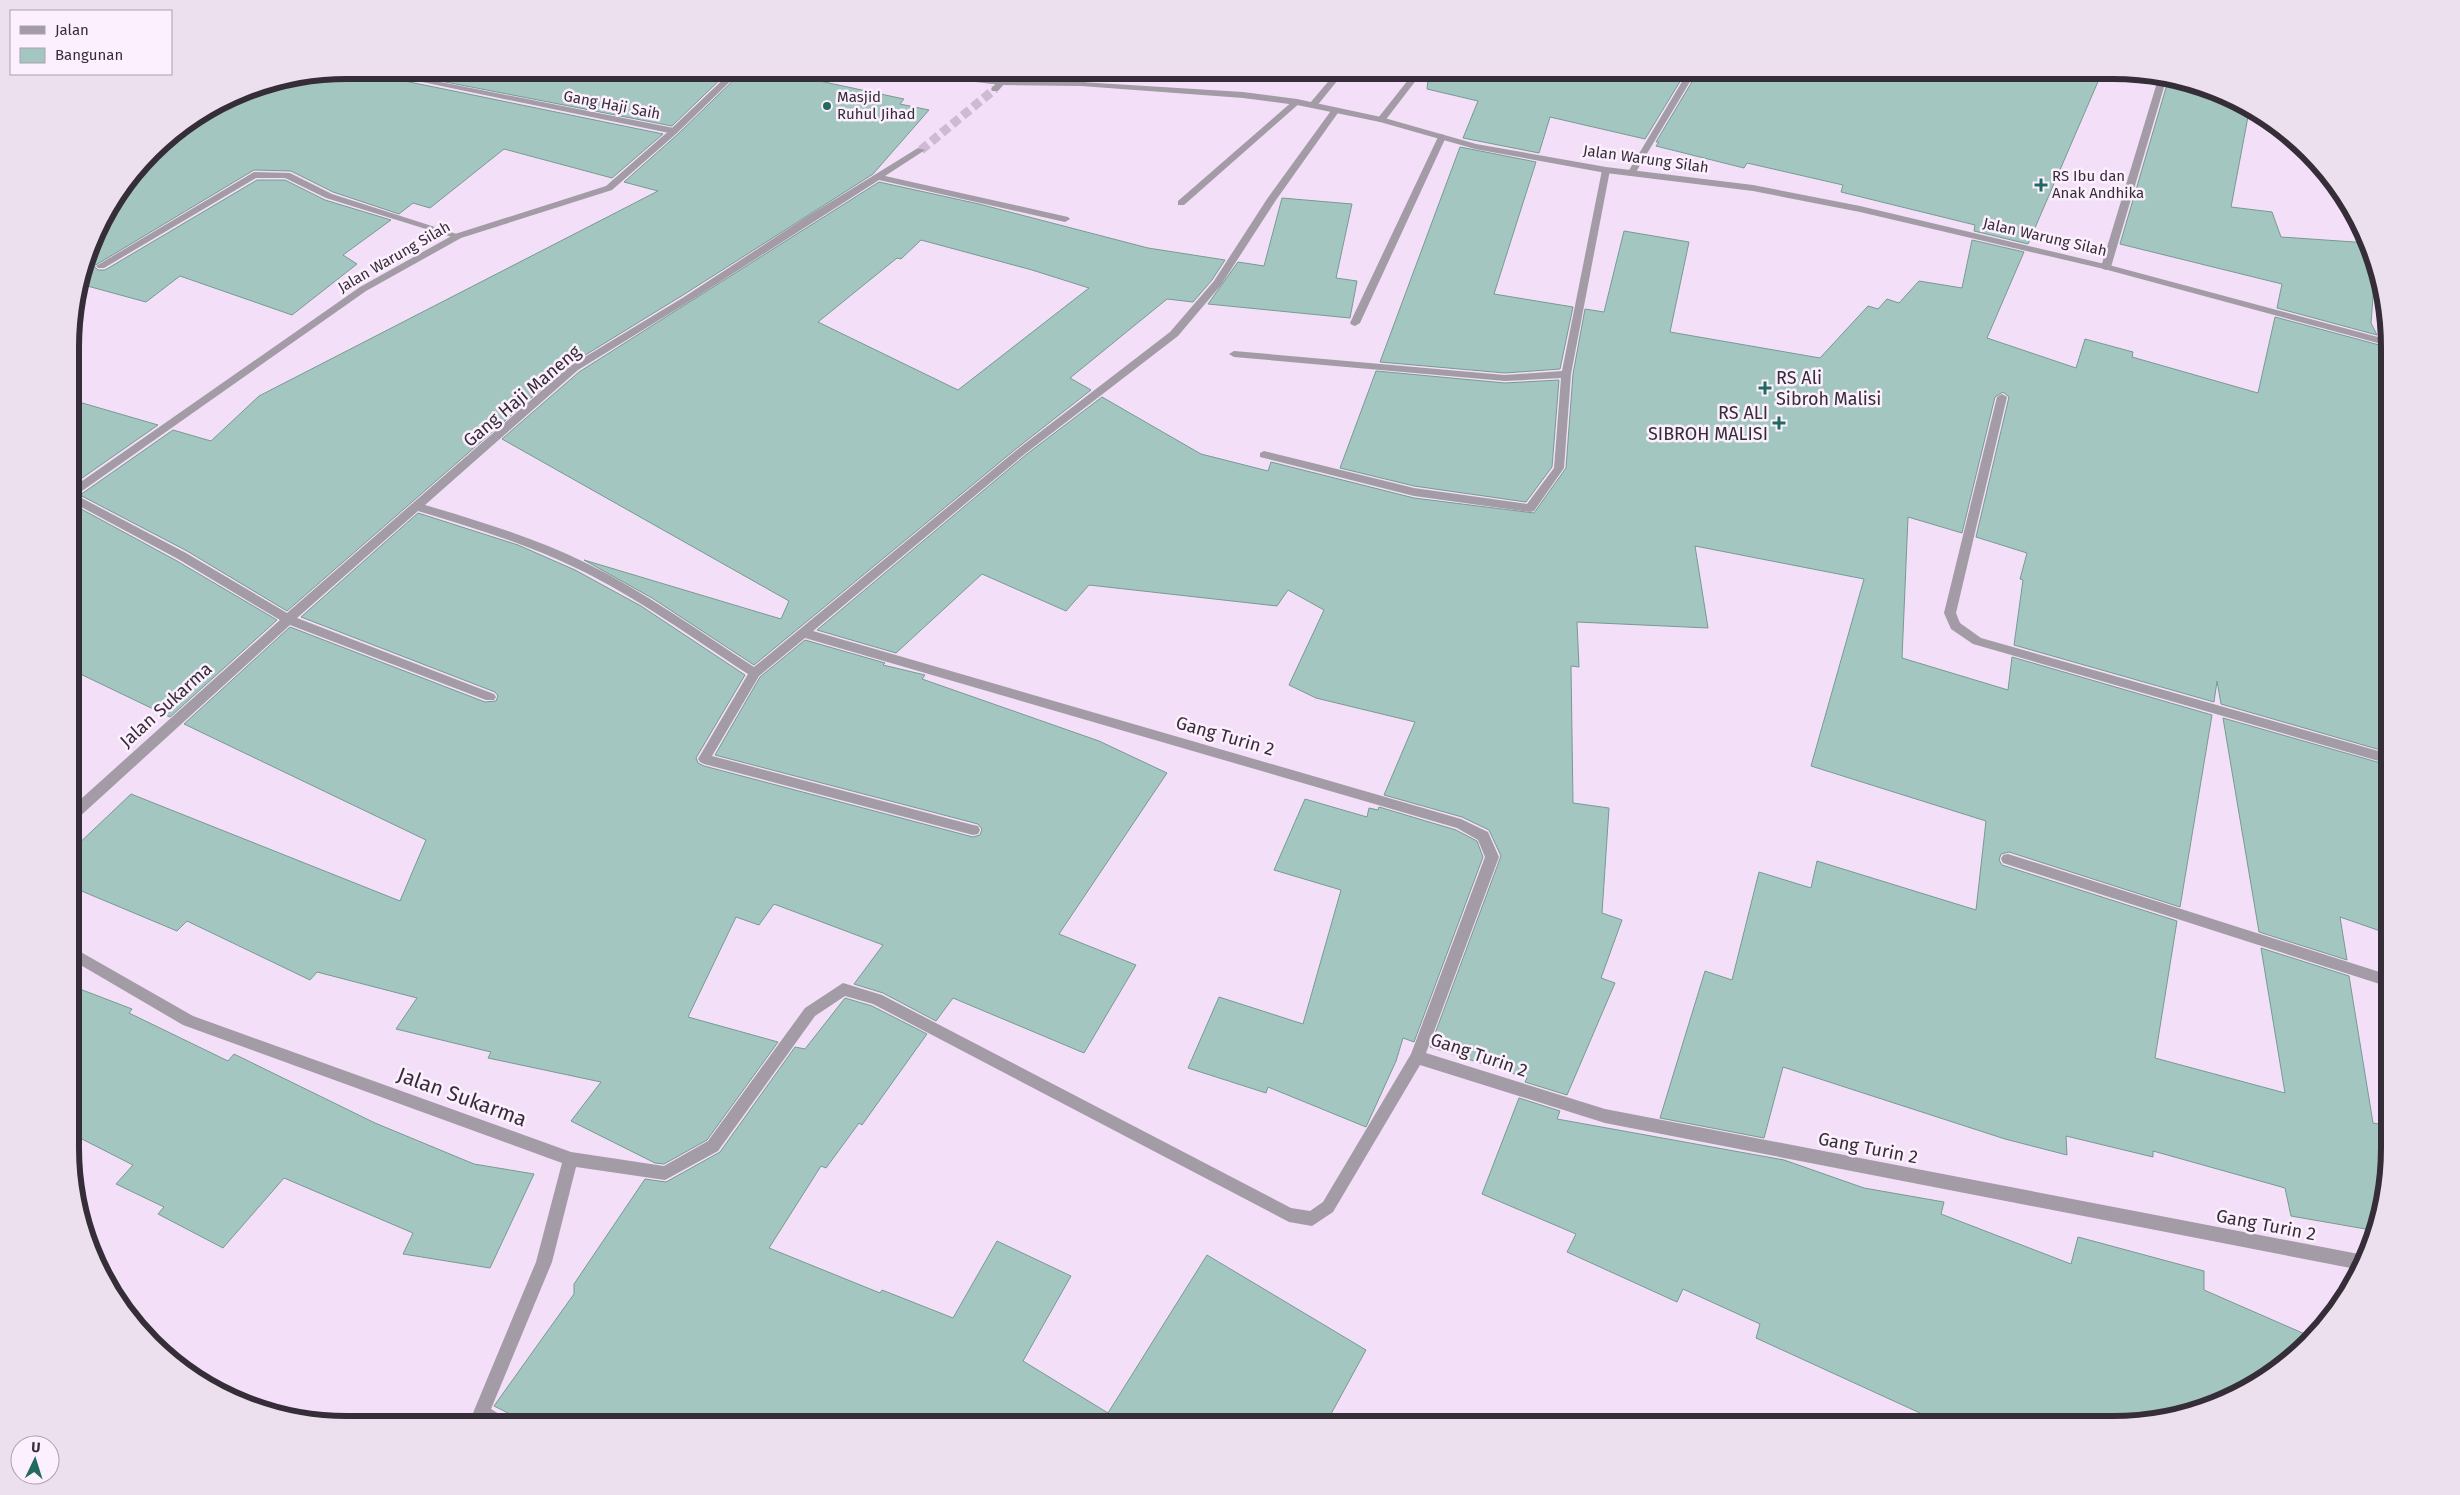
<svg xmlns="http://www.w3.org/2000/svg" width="2460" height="1495" font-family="'Fira Sans',sans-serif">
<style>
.building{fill:#a3c7c0;stroke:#779a93;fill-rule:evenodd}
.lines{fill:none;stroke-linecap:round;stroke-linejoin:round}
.minor-tunnel{stroke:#cdbbd1;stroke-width:9;stroke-dasharray:9 4.5;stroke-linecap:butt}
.service{fill:#a39ba5;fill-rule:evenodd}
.minor{fill:#a39ba5;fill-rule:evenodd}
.tertiary{fill:#a39ba5;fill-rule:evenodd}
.poi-dot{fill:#226a5f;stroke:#fceffe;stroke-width:2}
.labels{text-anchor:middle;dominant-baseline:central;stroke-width:5;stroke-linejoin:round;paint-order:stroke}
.far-poi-label{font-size:15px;fill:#352d37;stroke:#fceffe;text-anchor:start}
.far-street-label{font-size:15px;fill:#352d37;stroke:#fceffe}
.poi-label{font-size:18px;fill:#352d37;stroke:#fceffe;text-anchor:start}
.street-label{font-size:18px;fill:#352d37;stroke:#fceffe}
.near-street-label{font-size:21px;fill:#352d37;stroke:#fceffe}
.rim{fill:none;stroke:#352d37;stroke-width:6}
</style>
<rect width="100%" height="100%" fill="#f3dff8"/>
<!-- building -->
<g class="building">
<polygon points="346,70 730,70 672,126 394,72 395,79 663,134 612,178 504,149 430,208 413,203 399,214 333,192 291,171 254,170 94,266 98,270 105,270 257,180 285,180 325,200 391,220 343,255 357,264 292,315 180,276 146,302 80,284 99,224 164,139 241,91"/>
<polygon points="744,70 768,70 904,99 900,104 929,110 873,174 683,295 569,365 287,611 187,551 80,495 173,430 211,441 259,396 658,191 624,182 678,134"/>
<polygon points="1429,70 1687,70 1645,139 1550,117 1539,153 1463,138 1478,101 1427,89"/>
<polygon points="1699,70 2103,70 2028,244 1974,231 1975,225 1841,192 1843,185 1747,163 1744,168 1656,146 1659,142 1656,142"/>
<polygon points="2168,81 2211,90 2250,106 2231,207 2272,212 2281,237 2369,243 2376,258 2371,323 2377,335 2277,308 2282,284 2120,244"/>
<polygon points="1460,147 1536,162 1494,294 1573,307 1560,369 1505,373 1380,362"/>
<path d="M 879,182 L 979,204 L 1148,248 L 1225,260 L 1212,280 L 1193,302 L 1167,299 L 1070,378 L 1091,390 L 1017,448 L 754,665 L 652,598 L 584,560 L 781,619 L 789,601 L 502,439 L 579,372 ZM 921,240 L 1032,270 L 1089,288 L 958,390 L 818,322 L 897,258 L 901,259 Z"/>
<polygon points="1282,198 1352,204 1336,278 1357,281 1350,318 1208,304 1238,262 1264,266"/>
<polygon points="1624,231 1689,242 1670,332 1820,358 1868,306 1878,309 1887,299 1899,303 1919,281 1962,288 1972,240 2024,252 1987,338 2076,368 2085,339 2133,352 2132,357 2258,393 2275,317 2383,346 2389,358 2389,658 2384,751 2221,704 2217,681 2214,702 2014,645 2023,580 2020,579 2027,553 1976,537 2009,397 2003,392 1995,397 1962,533 1908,517 1902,658 2008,690 2012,657 2212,715 2180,907 2009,852 2001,854 1999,860 2002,865 2177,921 2155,1058 2285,1093 2261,948 2349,976 2373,1123 2389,1126 2389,1167 2377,1231 2291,1216 2285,1188 2153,1151 2153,1157 2066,1136 2067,1155 2005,1139 1783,1067 1764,1138 1660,1118 1705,971 1732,980 1759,872 1811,888 1817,861 1976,910 1986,821 1811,766 1864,579 1695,546 1708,628 1577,622 1579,667 1571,666 1573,803 1609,808 1602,913 1622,920 1601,978 1615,983 1567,1095 1525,1082 1527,1078 1430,1047 1501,856 1489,830 1462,817 1384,795 1415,722 1316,698 1289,685 1324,610 1288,590 1277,606 1089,585 1066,611 982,574 896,653 817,630 1027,454 1102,397 1201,454 1268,471 1271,462 1414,498 1534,513 1566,468 1573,374 1585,309 1604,312"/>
<polygon points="1376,371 1505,383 1559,380 1552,467 1526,502 1414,486 1340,468"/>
<polygon points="72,400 158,425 72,485"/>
<polygon points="72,504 177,561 277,620 170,717 72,670"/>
<polygon points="418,513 518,545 575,570 641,606 745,675 696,758 698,763 704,766 973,837 980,835 982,829 978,824 715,755 760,677 805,640 885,663 883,665 925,675 922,679 1099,741 1167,773 1059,934 1136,965 1084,1053 953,998 936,1021 883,993 854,984 883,945 774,904 759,925 736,917 688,1017 778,1042 707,1140 664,1164 655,1163 571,1121 601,1082 488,1058 491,1052 396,1029 417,998 317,972 310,980 187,921 177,931 72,887 72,850 131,794 400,901 426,840 184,724 290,627 485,702 496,701 498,696 495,692 301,617"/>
<polygon points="2223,718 2384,764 2380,831 2389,834 2389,934 2340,917 2347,960 2259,932"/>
<polygon points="1305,799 1367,817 1369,808 1378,810 1379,807 1456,830 1477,841 1483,857 1414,1042 1403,1038 1396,1061 1366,1127 1268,1087 1266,1093 1188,1068 1219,997 1303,1024 1341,890 1274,870"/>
<polygon points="72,986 132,1009 129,1013 228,1061 234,1054 375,1123 474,1164 534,1174 490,1268 403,1254 413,1233 284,1178 223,1248 158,1214 164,1207 116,1184 133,1165 72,1134"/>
<polygon points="845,998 872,1006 927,1034 862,1125 859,1123 826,1168 821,1166 769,1248 880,1293 882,1290 953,1318 997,1241 1071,1276 1023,1361 1108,1413 1207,1255 1366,1350 1325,1425 532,1425 494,1406 574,1294 574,1284 645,1179 666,1182 720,1152 795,1047 805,1049"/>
<polygon points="1519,1098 1560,1111 1557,1119 1784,1160 1864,1188 1944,1202 1941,1214 2071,1264 2078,1237 2204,1271 2204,1290 2314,1338 2309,1344 2252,1388 2186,1416 2132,1424 1918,1424 1920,1413 1756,1338 1760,1324 1683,1289 1677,1302 1567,1252 1576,1234 1482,1194"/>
</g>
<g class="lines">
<!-- minor-tunnel -->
<polyline class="minor-tunnel" points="921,150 995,89"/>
<!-- service -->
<polygon class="service" points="1294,100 1301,102 1184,205 1178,205 1178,201"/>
<!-- minor -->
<g class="minor">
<polygon points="1086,70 1094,70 1084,86 1078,86 1077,84"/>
<polygon points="1338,70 1346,70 1316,107 1310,107 1310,103"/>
<polygon points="1416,70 1424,70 1384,122 1378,122 1378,118"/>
<polygon points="1689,70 1697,70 1636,172 1629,174 1628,172"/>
<polygon points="395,73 674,128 678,131 674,134 398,77 395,77"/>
<polygon points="2159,76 2167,77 2111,267 2106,270 2103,269 2101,267"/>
<polygon points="998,81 1005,83 998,91 992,91 991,89"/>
<path d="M 1333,108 L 1340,110 L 1276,200 L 1221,285 L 1178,336 L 1026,453 L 813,631 L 1461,819 L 1488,832 L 1499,857 L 1426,1053 L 1605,1109 L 2364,1255 L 2367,1256 L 2361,1270 L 1605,1123 L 1420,1065 L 1333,1212 L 1312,1226 L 1289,1222 L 873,1004 L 845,996 L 815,1016 L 718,1151 L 665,1180 L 576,1167 L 552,1262 L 491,1409 L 507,1419 L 509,1425 C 496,1425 479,1428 473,1413 L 536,1262 L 562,1163 L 183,1025 L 72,960 L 72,947 L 193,1016 L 571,1152 L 664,1166 L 708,1141 L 805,1008 L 843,983 L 882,995 L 1291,1208 L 1310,1211 L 1323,1202 L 1411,1054 L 1485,857 L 1478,840 L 1457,828 L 805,638 L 759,676 L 712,756 L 973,825 L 978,826 L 980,830 L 978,834 L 973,835 L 704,764 L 700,762 L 698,759 L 748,674 C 692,638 637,597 576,568 C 526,544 472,527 418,511 L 297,618 L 494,694 L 496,697 L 494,700 L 486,700 L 290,625 L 77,819 L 72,820 L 72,807 L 280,620 L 178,559 L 72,502 L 72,493 L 186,553 L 287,613 L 570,366 L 684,297 L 808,216 L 918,148 L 925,150 L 885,176 L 1068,217 L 1070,219 L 1065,222 L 879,180 L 690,301 L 578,370 L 425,505 C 479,521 535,538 586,563 C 645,592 699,631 754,667 L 1018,449 L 1170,332 L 1214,281 L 1267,199 Z"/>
<polygon points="1442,134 1446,137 1360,323 1355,326 1352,325 1350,323 1438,137"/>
<polygon points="1606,167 1610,170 1571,374 1564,468 1534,511 1530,512 1414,496 1260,457 1260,453 1264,451 1414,488 1527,504 1554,468 1561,378 1505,381 1234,357 1229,354 1234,351 1505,375 1562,371 1602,170"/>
<polygon points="254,172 290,173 332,194 463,236 458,239 455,238 326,198 285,178 256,178 104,268 98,268 96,266"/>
<polygon points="2002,394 2007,397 1956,613 1960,623 1981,638 2389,754 2389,764 1973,644 1951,629 1944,613 1997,397"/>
<polygon points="2008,854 2389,975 2389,987 2003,863 2001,859 2003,855"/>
</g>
<!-- tertiary -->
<g class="tertiary">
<polygon points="733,70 742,70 677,133 612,190 461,238 366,291 72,498 72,488 360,287 455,234 606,186 671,129"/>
<polygon points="885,70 910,70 1001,81 1081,82 1243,92 1297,99 1381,117 1476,144 1606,167 1753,185 1860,206 2109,265 2389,340 2389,346 2104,269 1860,212 1753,191 1606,173 1475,149 1380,122 1297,105 1243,98 1081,86 1001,85 889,72"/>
</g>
</g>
<!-- markers -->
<g class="poi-dot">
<circle cx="827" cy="106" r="5"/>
<path d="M2038.5 177.5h5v5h5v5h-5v5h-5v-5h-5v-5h5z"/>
<path d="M1762.5 380.5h5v5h5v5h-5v5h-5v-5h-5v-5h5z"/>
<path d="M1776.5 415.5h5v5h5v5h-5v5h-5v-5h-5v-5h5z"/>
</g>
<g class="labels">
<!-- far-poi labels -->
<g class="far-poi-label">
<text x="837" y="97">Masjid<tspan x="837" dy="17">Ruhul Jihad</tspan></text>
<text x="2052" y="176">RS Ibu dan<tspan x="2052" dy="17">Anak Andhika</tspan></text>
</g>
<!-- far-street labels -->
<g class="far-street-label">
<text transform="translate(612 105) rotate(11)">Gang Haji Saih</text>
<text transform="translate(1646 159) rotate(8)">Jalan Warung Silah</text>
<text transform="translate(2045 237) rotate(13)">Jalan Warung Silah</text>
<text transform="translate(394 257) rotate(-30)">Jalan Warung Silah</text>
</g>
<!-- poi labels -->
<g class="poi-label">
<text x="1776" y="378">RS Ali<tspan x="1776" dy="21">Sibroh Malisi</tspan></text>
<text x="1768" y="413" text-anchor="end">RS ALI<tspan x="1768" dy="21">SIBROH MALISI</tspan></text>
</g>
<!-- street labels -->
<g class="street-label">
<text transform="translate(522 396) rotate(-40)">Gang Haji Maneng</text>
<text transform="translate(166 705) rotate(-42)">Jalan Sukarma</text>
<text transform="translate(1225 736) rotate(16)">Gang Turin 2</text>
<text transform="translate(1479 1055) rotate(19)">Gang Turin 2</text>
<text transform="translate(1868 1148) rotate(11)">Gang Turin 2</text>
<text transform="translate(2266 1225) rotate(11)">Gang Turin 2</text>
</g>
<!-- near-street labels -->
<g class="near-street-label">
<text transform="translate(462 1097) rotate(20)">Jalan Sukarma</text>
</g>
</g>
<!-- crop -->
<path d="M0 0H2460V1495H0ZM347 79H2113A268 268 0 0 1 2381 347V1148A268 268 0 0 1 2113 1416H347A268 268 0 0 1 79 1148V347A268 268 0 0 1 347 79Z" fill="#ecdfee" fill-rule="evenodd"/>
<path class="rim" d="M347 79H2113A268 268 0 0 1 2381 347V1148A268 268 0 0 1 2113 1416H347A268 268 0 0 1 79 1148V347A268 268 0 0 1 347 79Z"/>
<!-- legend -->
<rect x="10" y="10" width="162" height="65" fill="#fceffe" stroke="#aca1ae"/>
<rect x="20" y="26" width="25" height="8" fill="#a39ba5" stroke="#aca1ae"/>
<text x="55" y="35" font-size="15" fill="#352d37">Jalan</text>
<rect x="20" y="48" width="25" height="15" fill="#a3c7c0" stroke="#aca1ae"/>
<text x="55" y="60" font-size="15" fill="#352d37">Bangunan</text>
<!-- north arrow -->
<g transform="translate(35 1460) rotate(4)"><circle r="24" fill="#fceffe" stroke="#aca1ae"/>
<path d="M0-4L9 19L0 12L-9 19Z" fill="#226a5f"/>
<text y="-8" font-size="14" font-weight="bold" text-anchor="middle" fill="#352d37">U</text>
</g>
</svg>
